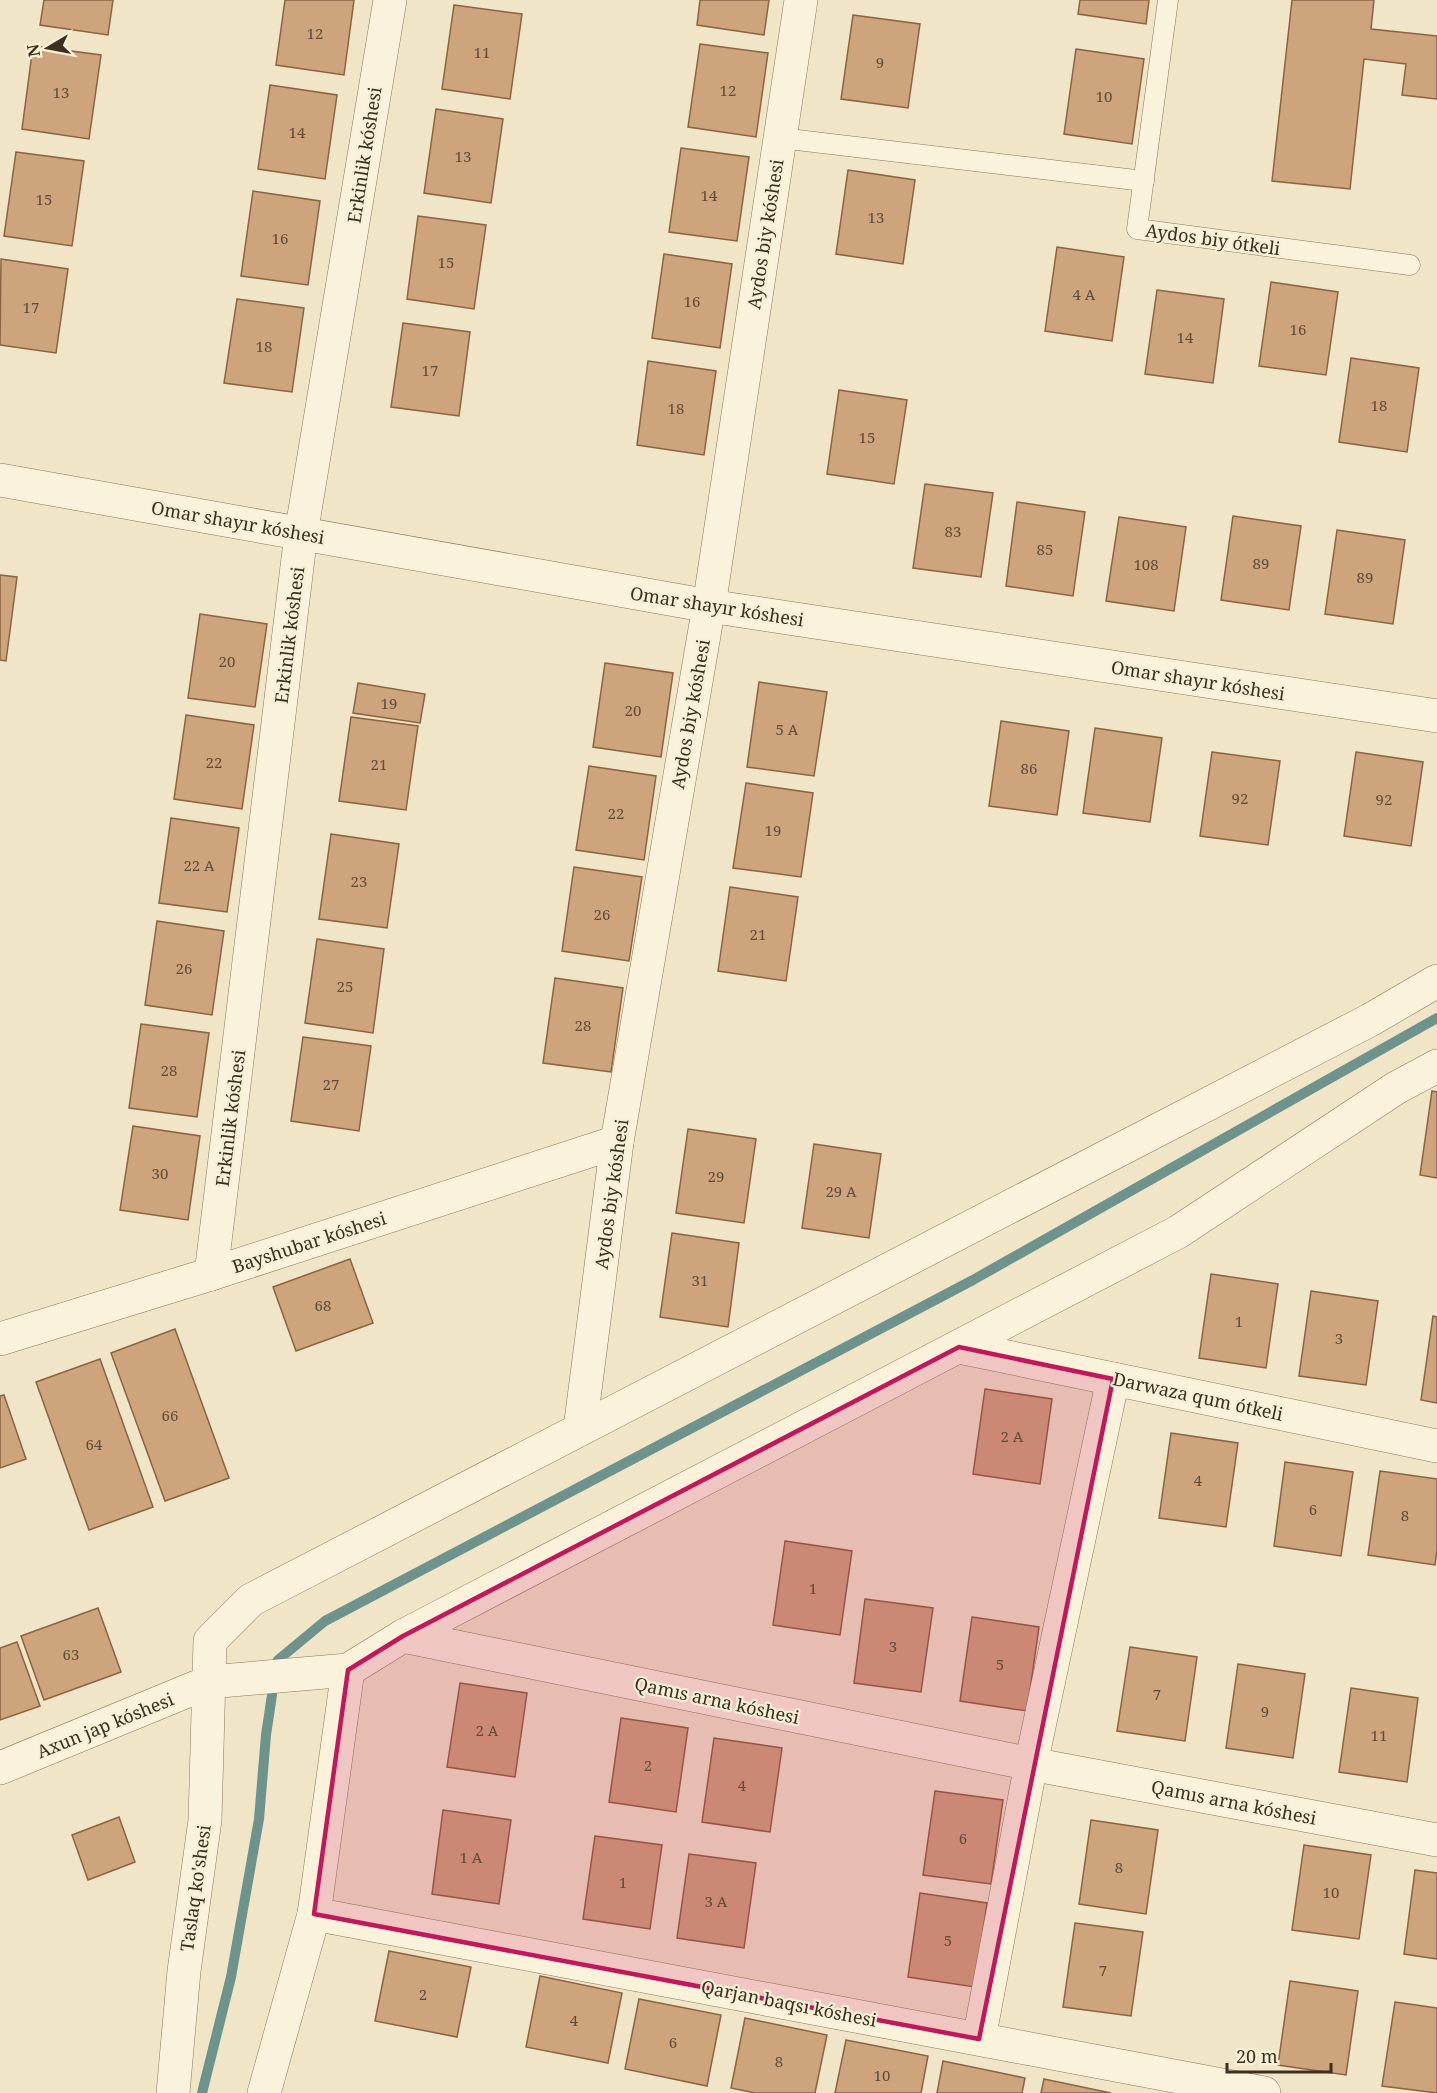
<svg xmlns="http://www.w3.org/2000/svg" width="1437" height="2093" font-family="'Noto Serif',serif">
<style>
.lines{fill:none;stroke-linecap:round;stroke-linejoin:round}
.stream{stroke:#6e928c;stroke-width:10}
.building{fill:#cea47c;stroke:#8c6341;stroke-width:1.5}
.service-casing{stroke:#8c785c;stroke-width:21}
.minor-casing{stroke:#8c785c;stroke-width:34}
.service{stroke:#faf2db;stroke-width:20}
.minor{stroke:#faf2db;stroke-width:33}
.marked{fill:#c2185b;fill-opacity:0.2;stroke:#c2185b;stroke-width:4.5;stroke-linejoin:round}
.labels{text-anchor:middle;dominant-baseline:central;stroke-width:4.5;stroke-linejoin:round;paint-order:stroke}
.number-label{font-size:15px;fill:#604c37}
.street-label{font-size:18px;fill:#3c2f20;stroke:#f7f0d7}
</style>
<rect width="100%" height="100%" fill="#f0e6c7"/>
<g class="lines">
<!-- stream -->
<g class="stream">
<polyline points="276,1664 278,1660 325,1621 973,1280 1437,1018"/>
<polyline points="202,2093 231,1977 259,1819 266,1735 272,1695"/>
</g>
</g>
<!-- building -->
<g class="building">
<polygon points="44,0 113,0 108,35 40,25"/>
<polygon points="285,0 354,0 344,75 276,65"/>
<polygon points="700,0 769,0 764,35 697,25"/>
<polygon points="1080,0 1149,0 1146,24 1078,14"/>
<polygon points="1292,0 1374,0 1371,29 1437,36 1437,99 1402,95 1406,64 1364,59 1350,189 1272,181"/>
<polygon points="454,5 522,14 510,99 442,89"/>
<polygon points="853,15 920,24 908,108 841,99"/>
<polygon points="700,44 768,53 756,137 688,127"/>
<polygon points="33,46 101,55 89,139 22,129"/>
<polygon points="1076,49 1144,59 1132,144 1064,134"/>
<polygon points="270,85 337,95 325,179 258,169"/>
<polygon points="436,109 503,119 491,203 424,193"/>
<polygon points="681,148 749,157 737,241 669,232"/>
<polygon points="16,152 84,161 72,246 4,236"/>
<polygon points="848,170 915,180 903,264 836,254"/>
<polygon points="253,191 320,201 308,285 241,276"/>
<polygon points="418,216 486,225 474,309 407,299"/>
<polygon points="1057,247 1124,257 1112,341 1045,331"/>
<polygon points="664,254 732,264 720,348 652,338"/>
<polygon points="1,259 68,269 56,353 0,345"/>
<polygon points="1271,282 1338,292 1326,375 1259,366"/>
<polygon points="1157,290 1224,299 1213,383 1145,374"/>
<polygon points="237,299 304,308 292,392 224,383"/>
<polygon points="403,323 470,332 459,416 391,407"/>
<polygon points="1351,358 1419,368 1407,452 1339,442"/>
<polygon points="648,361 716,371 704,455 637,445"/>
<polygon points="839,390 907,400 894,484 827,474"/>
<polygon points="925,484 993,493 981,577 913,568"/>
<polygon points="1017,502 1085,512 1073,596 1006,586"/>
<polygon points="1233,516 1301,526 1289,610 1221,600"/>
<polygon points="1119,517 1186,527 1174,611 1106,601"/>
<polygon points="1337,530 1405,540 1393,624 1325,614"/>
<polygon points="0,575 17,577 6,661 0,660"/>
<polygon points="200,614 267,624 255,707 188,698"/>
<polygon points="605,663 673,673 661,757 593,747"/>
<polygon points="759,682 827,692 814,776 747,767"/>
<polygon points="358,683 425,694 420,723 353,713"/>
<polygon points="186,715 254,725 242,809 174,799"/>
<polygon points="351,717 418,726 406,810 339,801"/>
<polygon points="1001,721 1069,731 1057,815 989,806"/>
<polygon points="1095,728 1162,738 1150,822 1083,813"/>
<polygon points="1212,752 1280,761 1268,845 1200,836"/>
<polygon points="1356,752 1423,762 1411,846 1344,836"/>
<polygon points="589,766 656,776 644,860 576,850"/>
<polygon points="746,783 813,793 801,877 733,868"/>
<polygon points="171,818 239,828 227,912 159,903"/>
<polygon points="331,834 399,844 387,928 319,919"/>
<polygon points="574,867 642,877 629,961 562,951"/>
<polygon points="730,887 798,897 786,981 718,971"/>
<polygon points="157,921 224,931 212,1015 145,1005"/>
<polygon points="317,939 384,949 373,1033 305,1023"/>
<polygon points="555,978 623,988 611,1072 543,1063"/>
<polygon points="141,1024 209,1033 197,1117 129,1108"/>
<polygon points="303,1037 371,1046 359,1131 291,1121"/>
<polygon points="1432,1091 1437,1092 1437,1178 1420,1175"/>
<polygon points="133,1126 200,1136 188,1220 120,1210"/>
<polygon points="688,1129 756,1139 744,1223 676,1213"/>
<polygon points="814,1144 881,1154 869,1238 802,1228"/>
<polygon points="672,1233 739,1243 728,1327 660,1317"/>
<polygon points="350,1259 373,1323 296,1351 273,1287"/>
<polygon points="1211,1274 1278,1284 1266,1368 1199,1358"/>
<polygon points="1311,1291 1378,1301 1366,1385 1299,1376"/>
<polygon points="1433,1316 1437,1317 1437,1403 1421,1400"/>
<polygon points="175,1329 229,1478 165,1501 111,1353"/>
<polygon points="100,1359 153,1507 89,1530 36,1382"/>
<polygon points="985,1389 1052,1399 1040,1484 973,1474"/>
<polygon points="4,1395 26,1459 0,1468 0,1396"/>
<polygon points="1171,1433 1238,1443 1226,1527 1159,1518"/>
<polygon points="1285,1462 1353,1472 1341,1556 1274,1546"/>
<polygon points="1380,1471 1437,1479 1437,1550 1435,1565 1368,1555"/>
<polygon points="785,1541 852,1551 840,1635 773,1625"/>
<polygon points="865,1599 933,1608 921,1692 854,1683"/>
<polygon points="98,1608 121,1672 44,1700 21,1636"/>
<polygon points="972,1617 1039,1627 1027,1711 960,1701"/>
<polygon points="17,1642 40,1706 0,1720 0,1648"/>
<polygon points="1130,1647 1197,1657 1185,1741 1117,1731"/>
<polygon points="1238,1664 1305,1674 1293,1758 1226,1748"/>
<polygon points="460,1683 527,1693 515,1777 447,1767"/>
<polygon points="1351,1688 1418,1698 1407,1782 1339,1772"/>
<polygon points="621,1718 688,1728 676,1812 609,1802"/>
<polygon points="714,1738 782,1748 770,1832 702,1822"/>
<polygon points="935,1791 1003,1800 991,1884 923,1875"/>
<polygon points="443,1810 511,1820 499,1904 432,1894"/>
<polygon points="119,1817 135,1862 88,1880 72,1835"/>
<polygon points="1091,1820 1158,1830 1146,1914 1079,1904"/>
<polygon points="595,1836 662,1845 650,1929 583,1919"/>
<polygon points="1304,1845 1371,1855 1359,1939 1292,1930"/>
<polygon points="689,1854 756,1863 744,1948 677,1938"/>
<polygon points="1415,1870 1437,1873 1437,1959 1404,1954"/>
<polygon points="920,1893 987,1903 975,1987 908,1977"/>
<polygon points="1075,1923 1143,1932 1131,2016 1063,2007"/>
<polygon points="389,1951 471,1967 457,2037 375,2021"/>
<polygon points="540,1976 622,1993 608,2063 526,2047"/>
<polygon points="1290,1981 1358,1991 1346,2075 1278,2065"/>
<polygon points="639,1999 721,2015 707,2086 625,2069"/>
<polygon points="1395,2002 1437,2008 1437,2093 1382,2086"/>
<polygon points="745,2018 827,2035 815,2093 755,2093 731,2088"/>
<polygon points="846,2040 928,2056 921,2093 835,2093"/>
<polygon points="943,2061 1025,2078 1022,2093 937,2093"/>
<polygon points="1044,2079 1111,2093 1041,2093"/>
</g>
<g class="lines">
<!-- service casing -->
<g class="service-casing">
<g id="service">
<polyline points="1168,0 1137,229 1410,265"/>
<polyline points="780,138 1144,181"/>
</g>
</g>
<!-- minor casing -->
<g class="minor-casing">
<g id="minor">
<polyline points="0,480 709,606 1437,716"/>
<polyline points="211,1274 301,534 390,0"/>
<polyline points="0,1339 211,1274 617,1142"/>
<polyline points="959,1347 1437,1446"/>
<polyline points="580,1429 617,1142 709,606 801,0"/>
<polyline points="403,1636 1031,1764 1437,1840"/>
<polyline points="0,1768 209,1682 348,1670 403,1636 1178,1232 1396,1088 1437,1066"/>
<polyline points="314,1914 1264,2093"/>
<polyline points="979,2039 1031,1764 1113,1379"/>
<polyline points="173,2093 184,1971 205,1820 210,1641 251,1600 1370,1020 1437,981"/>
<polyline points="264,2093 314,1914 348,1670"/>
</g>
</g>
<!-- service -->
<use href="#service" class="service"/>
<!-- minor -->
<use href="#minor" class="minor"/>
</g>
<!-- marked area -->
<path class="marked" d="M 959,1347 L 1113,1379 L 979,2039 L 314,1914 L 348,1670 L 403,1636 Z"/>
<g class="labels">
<!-- number labels -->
<g class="number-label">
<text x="315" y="33">12</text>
<text x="482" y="52">11</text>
<text x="880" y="62">9</text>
<text x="728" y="90">12</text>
<text x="61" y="92">13</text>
<text x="1104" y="96">10</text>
<text x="297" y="132">14</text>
<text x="463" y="156">13</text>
<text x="709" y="195">14</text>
<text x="44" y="199">15</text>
<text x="876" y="217">13</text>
<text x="280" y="238">16</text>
<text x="446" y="262">15</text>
<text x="1084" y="294">4 А</text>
<text x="692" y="301">16</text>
<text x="31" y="307">17</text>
<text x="1298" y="329">16</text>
<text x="1185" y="337">14</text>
<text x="264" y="346">18</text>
<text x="430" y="370">17</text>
<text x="1379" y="405">18</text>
<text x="676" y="408">18</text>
<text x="867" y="437">15</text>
<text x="953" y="531">83</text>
<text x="1045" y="549">85</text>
<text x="1261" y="563">89</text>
<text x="1146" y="564">108</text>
<text x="1365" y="577">89</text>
<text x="227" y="661">20</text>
<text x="389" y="703">19</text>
<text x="633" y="710">20</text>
<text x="787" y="729">5 А</text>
<text x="214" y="762">22</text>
<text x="379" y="764">21</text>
<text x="1029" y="768">86</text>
<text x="1240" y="798">92</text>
<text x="1384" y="799">92</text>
<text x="616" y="813">22</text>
<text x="773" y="830">19</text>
<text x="199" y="865">22 А</text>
<text x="359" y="881">23</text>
<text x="602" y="914">26</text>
<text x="758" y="934">21</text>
<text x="184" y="968">26</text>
<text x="345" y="986">25</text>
<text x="583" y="1025">28</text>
<text x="169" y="1070">28</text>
<text x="331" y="1084">27</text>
<text x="160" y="1173">30</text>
<text x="716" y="1176">29</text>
<text x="841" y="1191">29 А</text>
<text x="700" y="1280">31</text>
<text x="323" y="1305">68</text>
<text x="1239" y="1321">1</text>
<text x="1339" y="1338">3</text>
<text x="170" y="1415">66</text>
<text x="1012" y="1436">2 А</text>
<text x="94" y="1444">64</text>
<text x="1198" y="1480">4</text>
<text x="1313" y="1509">6</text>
<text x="1405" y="1515">8</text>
<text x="813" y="1588">1</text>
<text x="893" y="1646">3</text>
<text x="71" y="1654">63</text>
<text x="1000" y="1664">5</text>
<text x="1157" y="1694">7</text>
<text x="1265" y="1711">9</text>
<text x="487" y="1730">2 А</text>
<text x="1379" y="1735">11</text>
<text x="648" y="1765">2</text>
<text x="742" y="1785">4</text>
<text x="963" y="1838">6</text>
<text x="471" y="1857">1 А</text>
<text x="1119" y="1867">8</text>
<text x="623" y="1882">1</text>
<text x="1331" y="1892">10</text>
<text x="716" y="1901">3 А</text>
<text x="948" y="1940">5</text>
<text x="1103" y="1970">7</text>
<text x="423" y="1994">2</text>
<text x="574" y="2020">4</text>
<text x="673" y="2042">6</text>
<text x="779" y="2061">8</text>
<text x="882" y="2075">10</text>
</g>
<!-- street labels -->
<g class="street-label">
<text transform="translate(364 155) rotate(-81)">Erkinlik kóshesi</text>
<text transform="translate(765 234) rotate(-81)">Aydos biy kóshesi</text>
<text transform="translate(1213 239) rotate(8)">Aydos biy ótkeli</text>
<text transform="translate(238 522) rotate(10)">Omar shayır kóshesi</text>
<text transform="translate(717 606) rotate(9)">Omar shayır kóshesi</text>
<text transform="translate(289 635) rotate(-83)">Erkinlik kóshesi</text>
<text transform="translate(1198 680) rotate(9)">Omar shayır kóshesi</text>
<text transform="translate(690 714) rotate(-80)">Aydos biy kóshesi</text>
<text transform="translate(230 1118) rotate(-83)">Erkinlik kóshesi</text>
<text transform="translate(611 1194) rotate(-82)">Aydos biy kóshesi</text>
<text transform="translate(309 1242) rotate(-18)">Bayshubar kóshesi</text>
<text transform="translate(1198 1396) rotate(12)">Darwaza qum ótkeli</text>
<text transform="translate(717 1700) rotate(12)">Qamıs arna kóshesi</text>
<text transform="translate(105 1725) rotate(-22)">Axun jap kóshesi</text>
<text transform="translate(1234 1802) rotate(11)">Qamıs arna kóshesi</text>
<text transform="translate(195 1888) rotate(-82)">Taslaq ko'shesi</text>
<text transform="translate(789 2003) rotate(11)">Qarjan baqsı kóshesi</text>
</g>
</g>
<!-- north arrow -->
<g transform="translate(48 48) rotate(260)" stroke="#f7f0d7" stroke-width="4.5" paint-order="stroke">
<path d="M0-4.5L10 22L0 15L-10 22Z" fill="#3c2f20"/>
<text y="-9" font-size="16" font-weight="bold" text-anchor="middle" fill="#3c2f20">N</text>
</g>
<!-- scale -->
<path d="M1227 2063v9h104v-9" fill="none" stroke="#3c2f20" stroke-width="3"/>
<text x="1236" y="2063" font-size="18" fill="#3c2f20" stroke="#f7f0d7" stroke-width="4.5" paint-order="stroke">20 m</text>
</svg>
